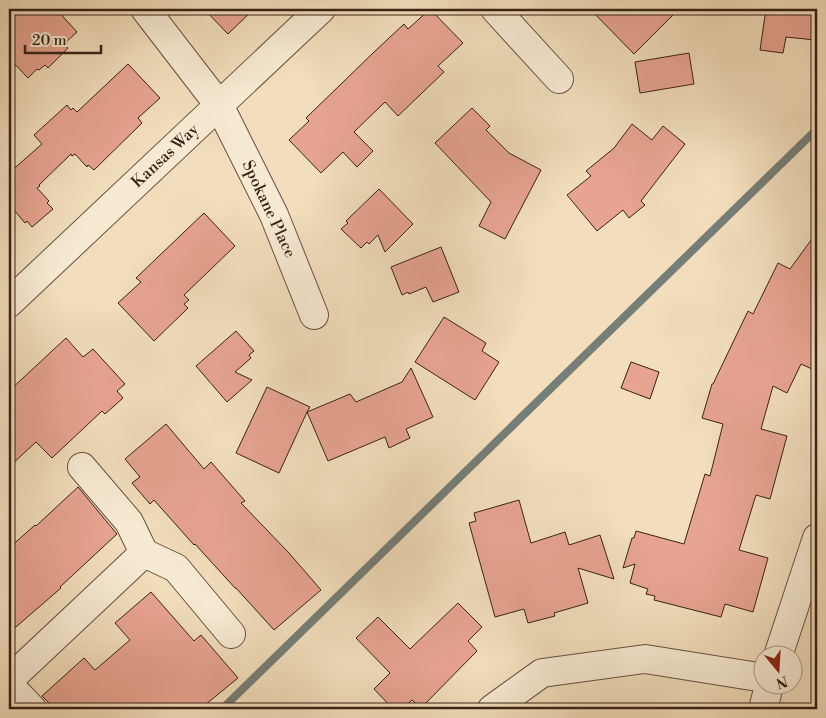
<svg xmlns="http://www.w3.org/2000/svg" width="826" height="718" font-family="'Libre Bodoni',serif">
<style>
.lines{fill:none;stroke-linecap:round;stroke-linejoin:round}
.stream{stroke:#757e77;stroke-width:8}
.building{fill:#e7a491;stroke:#382216}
.minor-casing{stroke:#665140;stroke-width:30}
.minor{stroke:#f7ead3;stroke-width:28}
.labels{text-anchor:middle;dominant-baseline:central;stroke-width:5;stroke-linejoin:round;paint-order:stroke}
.street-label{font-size:16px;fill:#382216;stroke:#f7ead3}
</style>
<rect width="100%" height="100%" fill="#f2debc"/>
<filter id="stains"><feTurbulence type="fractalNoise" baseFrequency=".004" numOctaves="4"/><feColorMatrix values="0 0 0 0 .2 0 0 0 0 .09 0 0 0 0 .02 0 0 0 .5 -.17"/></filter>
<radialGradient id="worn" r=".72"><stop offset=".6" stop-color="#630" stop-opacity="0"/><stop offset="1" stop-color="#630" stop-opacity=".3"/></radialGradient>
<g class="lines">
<!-- stream -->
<polyline class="stream" points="222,709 817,129"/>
</g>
<!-- building -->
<g class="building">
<polygon points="22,9 56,9 77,32 66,42 68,43 65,46 68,48 48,68 45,65 39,70 37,69 28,78 9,58 9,21"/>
<polygon points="204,9 254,9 228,34"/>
<polygon points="430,9 463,43 438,66 444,72 398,116 385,102 354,132 373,151 357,167 343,152 321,173 289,140 309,121 306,118 373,53 404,24 408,29"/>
<polygon points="590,9 679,9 634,54"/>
<polygon points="766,9 817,9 815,40 786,37 783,53 760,50"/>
<polygon points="689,53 694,84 640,93 635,62"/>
<polygon points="128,64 160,98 138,118 142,123 94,170 88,165 87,167 75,154 72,156 71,154 39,185 40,186 37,188 49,201 47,203 53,209 32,227 27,221 25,223 9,204 9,173 42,144 34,135 67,105 71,110 73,108 77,112"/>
<polygon points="472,108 490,126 486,130 509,153 541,170 505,239 479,226 491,202 435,143"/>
<polygon points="632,124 652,140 663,126 685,144 641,201 645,205 629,218 623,210 597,231 567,195 591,176 586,171 614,148"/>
<polygon points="379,189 413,224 385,252 378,235 369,244 367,242 361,248 341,229 348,223 346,221"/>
<polygon points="204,213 235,246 184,295 189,300 184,304 188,308 154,341 118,303 141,282 136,278"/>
<polygon points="817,232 817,358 812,369 801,364 787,393 773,386 761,429 787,436 770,499 756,495 739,550 768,558 753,612 725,604 721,617 654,600 655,596 646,594 648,589 630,583 635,564 623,568 632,538 634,538 636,531 684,544 705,474 710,476 723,424 702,418 712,384 713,384 748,311 753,314 778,263 790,269"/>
<polygon points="441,247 459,292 433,302 426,287 409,294 408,292 402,295 391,267"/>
<polygon points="444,317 486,343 482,351 499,362 475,400 415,362"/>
<polygon points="236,331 254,351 249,355 251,358 235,372 252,380 227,402 196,366"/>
<polygon points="66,338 83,357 93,349 125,384 117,391 123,398 105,414 102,411 52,458 36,442 9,467 9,391"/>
<polygon points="631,362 659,372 650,399 621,388"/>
<polygon points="411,368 433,417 406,429 410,438 389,448 385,437 328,461 307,412 279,473 236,453 267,387 310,407 307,412 350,394 356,402 402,382"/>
<polygon points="166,424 204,469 211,462 245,501 241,503 289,553 321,590 274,630 236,588 235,588 195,544 194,545 154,500 150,504 132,483 140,477 125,459"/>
<polygon points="78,487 117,534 60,587 61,588 9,633 9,548 35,525 36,526"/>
<polygon points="519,500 531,543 565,532 569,545 600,535 614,579 578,568 588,603 554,613 555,616 528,623 524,609 495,617 469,523 476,521 474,513"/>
<polygon points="151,592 194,641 201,635 238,678 200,709 55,709 42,696 84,658 95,670 130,640 115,623"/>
<polygon points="458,603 482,627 468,641 477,651 421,708 412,700 403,709 393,709 374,689 390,673 356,638 378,617 410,649"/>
</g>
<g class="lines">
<!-- minor casing -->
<g class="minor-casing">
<g id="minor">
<polyline points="145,9 219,105 274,215 314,315"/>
<polyline points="495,9 559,79"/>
<polyline points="9,303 321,9"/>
<polyline points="82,467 129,522 144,553 176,568 231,634"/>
<polyline points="778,656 817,538"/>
<polyline points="9,680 144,553"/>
<polyline points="9,685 32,709"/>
<polyline points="492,709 542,673 645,659 764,678"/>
<polyline points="763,709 769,686"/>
</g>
</g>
<!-- minor -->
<use href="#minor" class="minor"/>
</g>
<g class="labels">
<!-- street labels -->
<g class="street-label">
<text transform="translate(165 156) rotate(-43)">Kansas Way</text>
<text transform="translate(269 209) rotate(65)">Spokane Place</text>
</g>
</g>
<!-- margin -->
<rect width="826" height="718" fill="none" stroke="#f2debc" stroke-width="30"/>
<rect x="10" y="10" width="806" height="698" fill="none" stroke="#382216" stroke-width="2.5"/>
<rect x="15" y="15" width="796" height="688" fill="none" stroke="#382216"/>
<!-- north arrow -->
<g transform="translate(778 670) rotate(162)"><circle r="24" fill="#f7ead3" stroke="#ab9a87"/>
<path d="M0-4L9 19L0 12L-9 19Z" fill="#8f2418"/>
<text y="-8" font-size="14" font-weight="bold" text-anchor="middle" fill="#382216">N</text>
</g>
<!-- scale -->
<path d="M25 45v8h76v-8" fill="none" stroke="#382216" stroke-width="2.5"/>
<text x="32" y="45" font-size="15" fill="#382216" stroke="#f7ead3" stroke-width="4" paint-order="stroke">20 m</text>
<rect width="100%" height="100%" filter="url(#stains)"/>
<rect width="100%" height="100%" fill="url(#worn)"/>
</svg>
